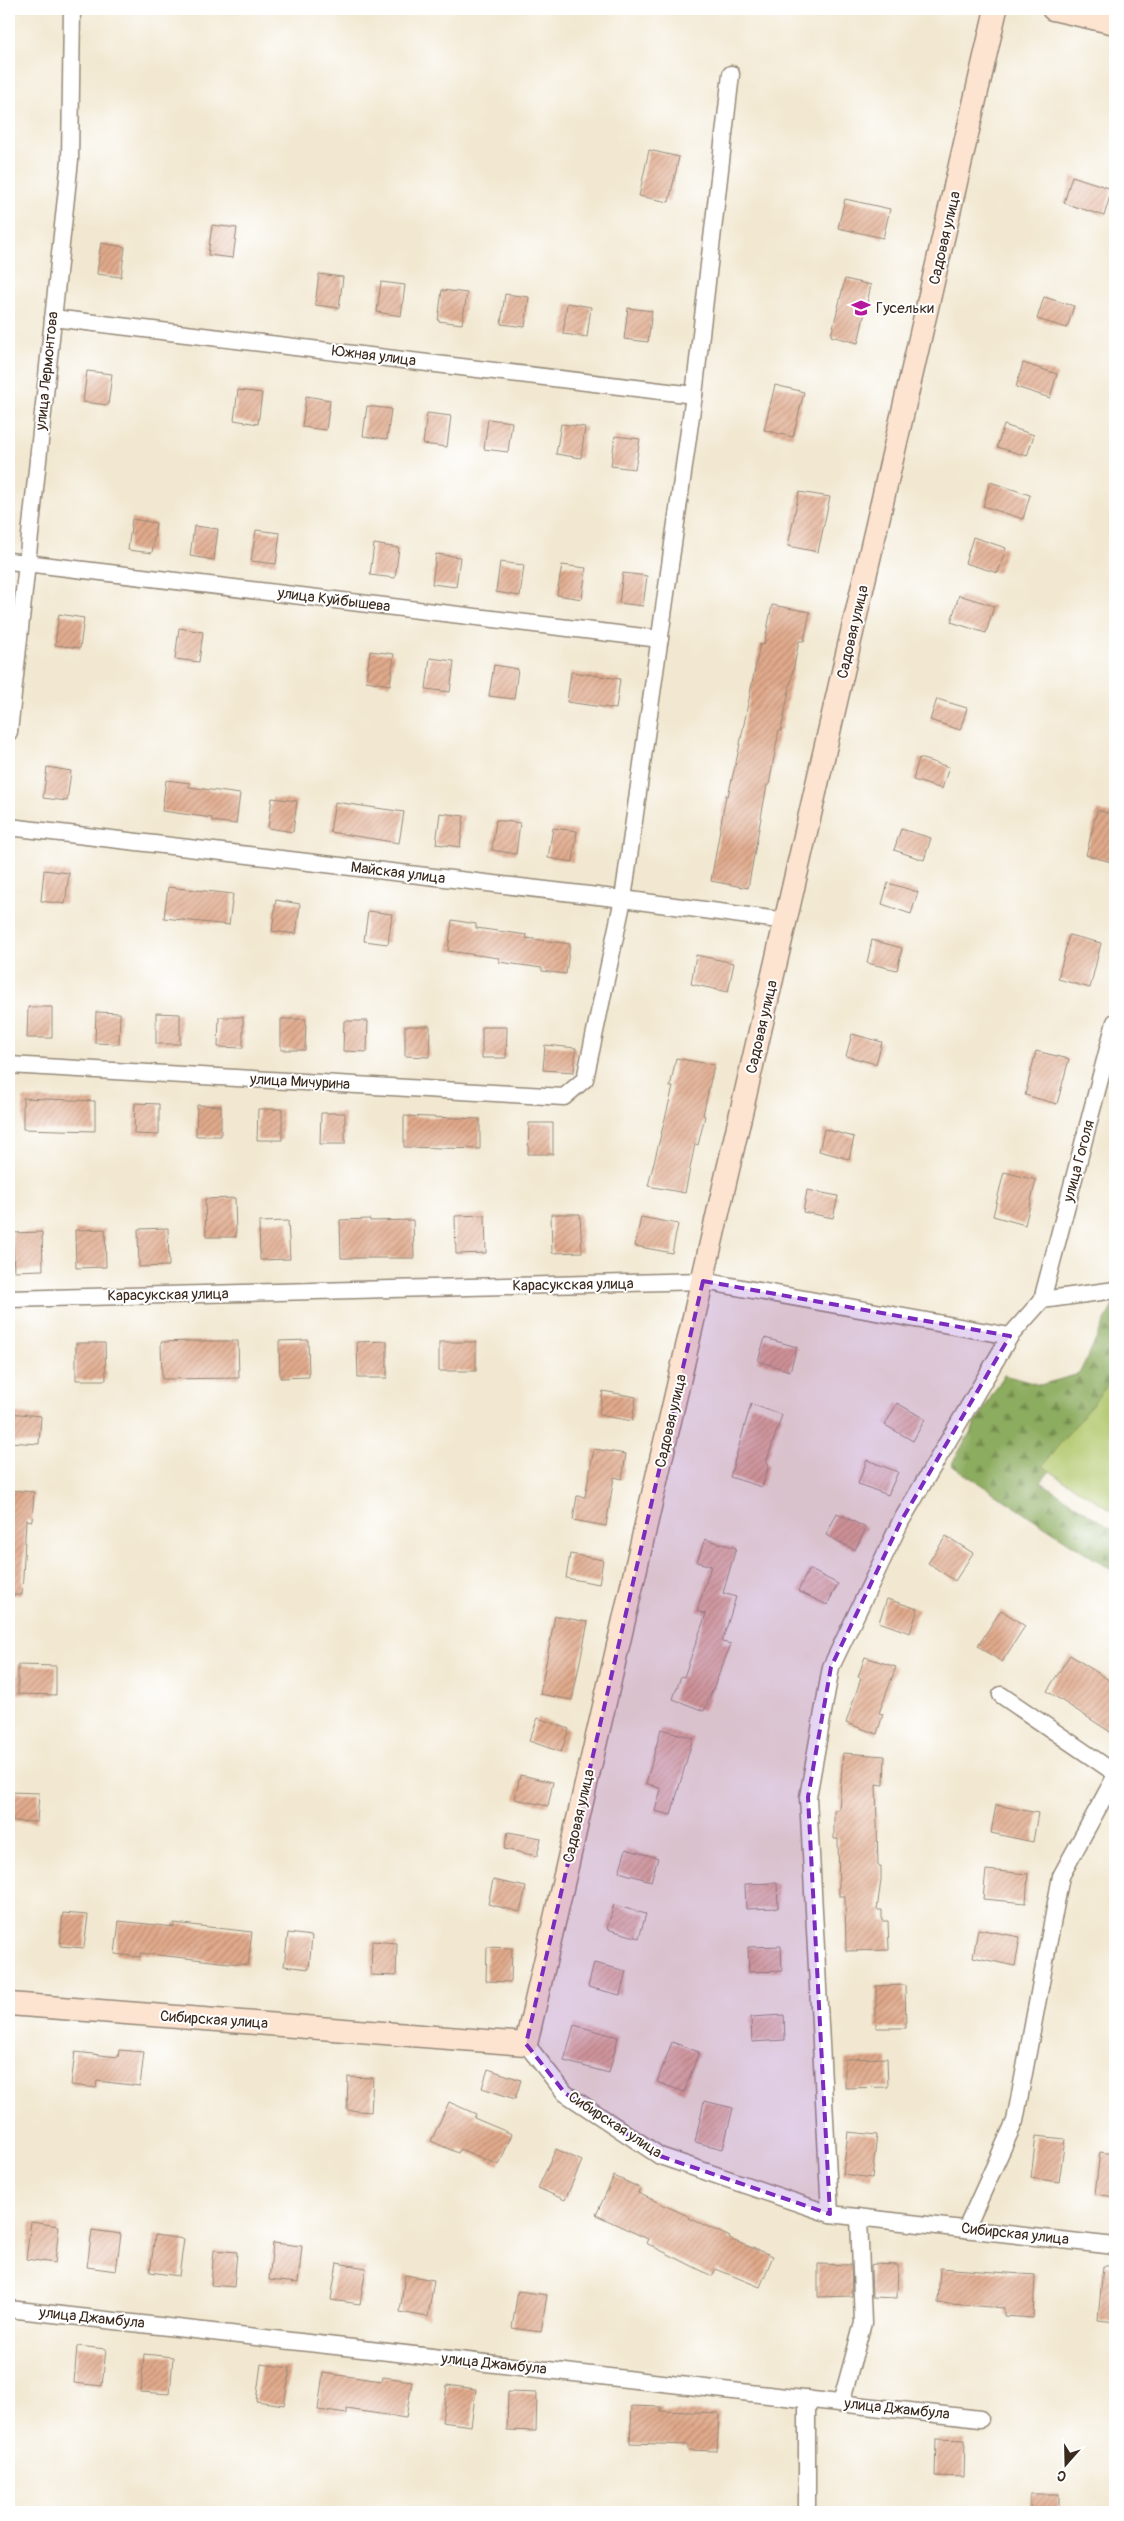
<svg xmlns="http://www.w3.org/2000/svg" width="1124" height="2521" font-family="Pangolin,sans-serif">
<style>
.forest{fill:url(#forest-firs);stroke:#646b3e}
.park{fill:#b1c76b;stroke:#767844}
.building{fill:url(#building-hatch)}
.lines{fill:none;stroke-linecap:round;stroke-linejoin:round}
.street-casing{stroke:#968978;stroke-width:19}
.secondary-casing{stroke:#968978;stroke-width:25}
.street{stroke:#fff;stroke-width:16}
.secondary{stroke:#fde4d1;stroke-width:22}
.marked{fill:#7b2cbf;fill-opacity:0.2;stroke:#7b2cbf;stroke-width:4;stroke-dasharray:10 6;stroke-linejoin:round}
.labels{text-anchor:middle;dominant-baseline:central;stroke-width:4;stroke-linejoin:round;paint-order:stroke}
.street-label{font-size:15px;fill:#3b2a1e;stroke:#fff}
.poi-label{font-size:15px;fill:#3b2a1e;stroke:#fff;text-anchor:start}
</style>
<defs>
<pattern id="forest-firs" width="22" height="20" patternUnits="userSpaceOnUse" patternTransform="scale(1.25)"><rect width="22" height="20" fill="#8cac5f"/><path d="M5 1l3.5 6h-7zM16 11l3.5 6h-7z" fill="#748c4e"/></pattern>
<pattern id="building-hatch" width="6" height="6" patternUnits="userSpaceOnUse" patternTransform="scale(1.25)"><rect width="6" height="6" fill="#e1aa8c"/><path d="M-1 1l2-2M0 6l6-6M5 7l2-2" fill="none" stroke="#b88b72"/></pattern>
</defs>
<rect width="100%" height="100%" fill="#fff"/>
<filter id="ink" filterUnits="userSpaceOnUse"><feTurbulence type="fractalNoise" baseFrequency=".02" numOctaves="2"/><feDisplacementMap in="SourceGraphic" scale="10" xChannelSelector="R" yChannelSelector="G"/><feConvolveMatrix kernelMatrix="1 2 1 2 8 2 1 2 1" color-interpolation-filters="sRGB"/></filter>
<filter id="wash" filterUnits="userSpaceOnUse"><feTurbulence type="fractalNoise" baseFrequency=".0096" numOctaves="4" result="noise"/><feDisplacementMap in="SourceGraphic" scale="20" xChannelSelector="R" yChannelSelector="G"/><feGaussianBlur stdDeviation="1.12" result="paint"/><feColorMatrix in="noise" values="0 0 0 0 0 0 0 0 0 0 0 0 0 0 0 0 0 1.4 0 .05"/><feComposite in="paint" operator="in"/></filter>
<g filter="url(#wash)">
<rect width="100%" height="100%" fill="#f2e8d1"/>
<!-- forest -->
<polygon class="forest" points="1115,1301 1115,1390 1041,1482 1115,1531 1115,1572 951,1465 1004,1375 1040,1385 1079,1374"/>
<!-- park -->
<polygon class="park" points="1115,1376 1115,1513 1042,1466"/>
<g id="blocks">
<!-- building -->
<g class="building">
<polygon points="649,150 679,157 669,202 639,196"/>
<polygon points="1072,176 1112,189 1104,216 1064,203"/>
<polygon points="845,199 890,209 883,238 838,228"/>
<polygon points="212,225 237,228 233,258 208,255"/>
<polygon points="101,243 125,247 121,277 97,274"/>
<polygon points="319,274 343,277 339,308 315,305"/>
<polygon points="845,279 871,285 858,343 831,336"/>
<polygon points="381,282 405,285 401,316 377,312"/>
<polygon points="442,290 467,293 462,324 438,321"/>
<polygon points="505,294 529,297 525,327 501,324"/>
<polygon points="1044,297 1074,306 1067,328 1037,319"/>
<polygon points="567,303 591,307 587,337 563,334"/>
<polygon points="628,308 652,311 648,342 624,339"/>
<polygon points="1023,363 1057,374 1050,398 1016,387"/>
<polygon points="87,371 112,374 108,405 83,402"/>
<polygon points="775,385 804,392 793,437 764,430"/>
<polygon points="238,390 262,393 258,424 234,420"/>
<polygon points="306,396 330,400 326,430 302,427"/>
<polygon points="367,406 391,409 387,439 363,436"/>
<polygon points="427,413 451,416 447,447 423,444"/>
<polygon points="488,419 512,422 508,452 484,449"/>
<polygon points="561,424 585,427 581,458 556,454"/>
<polygon points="1004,425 1034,435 1027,456 997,447"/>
<polygon points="615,436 640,439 635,469 611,466"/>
<polygon points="990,482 1030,495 1023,519 983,506"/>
<polygon points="799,492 830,497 818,552 788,546"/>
<polygon points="132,519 156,523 152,553 128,550"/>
<polygon points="194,526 218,529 214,560 190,556"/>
<polygon points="256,530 280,533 276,564 251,561"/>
<polygon points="973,537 1006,548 998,573 965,563"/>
<polygon points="374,544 399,548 395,578 370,575"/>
<polygon points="436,554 460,557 456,587 432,584"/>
<polygon points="500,562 524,565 520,596 496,592"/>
<polygon points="562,565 586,568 582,599 557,595"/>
<polygon points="623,573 647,576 643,606 619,603"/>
<polygon points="959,595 994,606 986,633 951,622"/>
<polygon points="772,605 810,612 804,641 799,641 781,731 779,730 769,785 767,785 748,888 711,881 726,795 728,796 739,749 760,644 764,645"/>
<polygon points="59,614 84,618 80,648 55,645"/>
<polygon points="179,628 203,632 199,662 175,659"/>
<polygon points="370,651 394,654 390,685 366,681"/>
<polygon points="430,658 454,661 450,692 426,689"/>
<polygon points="494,665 518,669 514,699 489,696"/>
<polygon points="571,672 620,679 616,709 567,702"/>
<polygon points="937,699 967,708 960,730 930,720"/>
<polygon points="919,758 949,767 942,789 913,780"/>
<polygon points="47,767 71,771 67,801 43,798"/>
<polygon points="166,780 190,783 189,787 240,794 236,824 212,821 212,818 162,811"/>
<polygon points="272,798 297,801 293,832 268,828"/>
<polygon points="335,802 404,812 399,843 330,832"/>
<polygon points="1097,810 1115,815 1115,863 1086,855"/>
<polygon points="440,813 464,816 460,847 436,844"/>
<polygon points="496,820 520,823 516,854 492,850"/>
<polygon points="553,828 577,831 573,862 548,858"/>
<polygon points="901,829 931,838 924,860 894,850"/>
<polygon points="44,870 69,873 65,904 41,901"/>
<polygon points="888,883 918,892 911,914 882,904"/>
<polygon points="168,887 233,894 229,925 164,918"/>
<polygon points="276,900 300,904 296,934 272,931"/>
<polygon points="368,911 392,914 388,944 364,941"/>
<polygon points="452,920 476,924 476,928 527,935 526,938 570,944 566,974 542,971 542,968 499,962 499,958 448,951"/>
<polygon points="1069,935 1101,943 1090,988 1058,979"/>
<polygon points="872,940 902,948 897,970 867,963"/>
<polygon points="696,955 734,963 728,992 691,984"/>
<polygon points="28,1007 52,1007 52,1038 27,1038"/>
<polygon points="96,1012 120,1013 119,1044 95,1043"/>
<polygon points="156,1013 180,1014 180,1044 156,1044"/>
<polygon points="219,1017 243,1017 243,1048 218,1047"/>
<polygon points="281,1019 306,1019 305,1050 281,1050"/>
<polygon points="344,1021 368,1021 367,1052 343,1051"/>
<polygon points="405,1026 430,1026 429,1057 405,1056"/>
<polygon points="482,1027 507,1027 506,1058 482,1058"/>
<polygon points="852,1034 882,1042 876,1064 846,1056"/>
<polygon points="545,1045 576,1048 574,1072 543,1070"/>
<polygon points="1036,1051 1069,1059 1057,1104 1025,1095"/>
<polygon points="676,1058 714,1065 703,1115 705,1116 698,1145 695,1144 685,1193 648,1186 673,1087 670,1087"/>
<polygon points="23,1098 95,1101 95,1131 23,1129"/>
<polygon points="135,1103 159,1104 159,1135 134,1134"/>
<polygon points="197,1105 221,1106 221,1136 196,1136"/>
<polygon points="258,1109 282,1109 282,1140 257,1140"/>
<polygon points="321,1113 345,1113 345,1144 320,1144"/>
<polygon points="404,1116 480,1119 480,1149 404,1147"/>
<polygon points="529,1123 553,1123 553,1154 528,1154"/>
<polygon points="824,1129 854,1137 849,1159 819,1151"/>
<polygon points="1004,1172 1036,1180 1025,1225 993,1216"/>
<polygon points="807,1190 838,1196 833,1218 803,1212"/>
<polygon points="235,1198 236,1237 206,1237 205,1199"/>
<polygon points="551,1214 580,1214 582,1252 552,1253"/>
<polygon points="485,1215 486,1253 456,1254 455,1216"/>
<polygon points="641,1217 678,1224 672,1253 635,1246"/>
<polygon points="370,1219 370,1221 413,1220 414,1258 341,1258 340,1220"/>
<polygon points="288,1221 290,1259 260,1260 259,1222"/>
<polygon points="168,1228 169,1266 139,1267 138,1229"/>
<polygon points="105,1229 106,1267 76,1268 75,1230"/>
<polygon points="42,1232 43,1270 14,1271 12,1233"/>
<polygon points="765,1338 797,1347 790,1371 758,1361"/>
<polygon points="308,1340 309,1377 280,1378 279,1341"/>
<polygon points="191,1341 238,1341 239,1378 162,1379 161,1342"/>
<polygon points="387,1341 387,1378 358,1378 357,1342"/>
<rect x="439" y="1342" width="37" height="29"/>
<polygon points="76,1343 105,1343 106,1380 76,1380"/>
<polygon points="603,1391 636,1397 632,1421 599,1415"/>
<polygon points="897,1403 925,1419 913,1441 885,1425"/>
<polygon points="751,1404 782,1415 766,1463 769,1464 762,1487 730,1477"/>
<polygon points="9,1413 41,1416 39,1444 9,1442"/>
<polygon points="594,1449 626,1454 622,1479 614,1477 606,1526 573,1520 577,1496 585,1497"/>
<polygon points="867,1460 898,1472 888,1495 858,1484"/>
<polygon points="9,1490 34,1492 32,1521 26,1520 22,1595 9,1595"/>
<polygon points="837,1513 866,1528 855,1550 826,1535"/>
<polygon points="946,1536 973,1553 955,1581 928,1563"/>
<polygon points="705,1539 736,1548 723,1593 736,1597 722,1642 731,1644 704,1711 673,1699 681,1676 684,1677 706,1614 697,1611 711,1566 697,1562"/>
<polygon points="570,1554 603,1560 599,1584 566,1578"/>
<polygon points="809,1569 838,1584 827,1605 798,1591"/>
<polygon points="887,1599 918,1609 910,1633 879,1622"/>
<polygon points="1001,1610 1025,1626 1002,1662 978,1646"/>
<polygon points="555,1616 588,1622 572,1700 540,1694"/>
<polygon points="1070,1655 1115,1684 1115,1735 1047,1691"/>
<polygon points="865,1657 896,1667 879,1713 883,1714 877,1734 846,1723 861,1678 858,1677"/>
<polygon points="18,1665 56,1666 56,1695 18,1694"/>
<polygon points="538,1718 569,1729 561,1752 529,1741"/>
<polygon points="661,1729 693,1738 671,1815 655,1811 661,1789 646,1783"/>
<polygon points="843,1753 885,1756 884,1785 876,1784 878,1866 881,1866 881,1880 877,1910 882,1910 882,1921 888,1921 889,1950 846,1951 845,1896 839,1896 838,1839 834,1839 834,1810 839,1810"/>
<polygon points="520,1775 553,1782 548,1806 515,1799"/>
<polygon points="9,1792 39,1793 37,1822 9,1821"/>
<polygon points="996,1805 1038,1813 1033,1842 991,1833"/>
<polygon points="508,1832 541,1838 537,1856 504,1849"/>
<polygon points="626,1849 658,1858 651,1881 619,1872"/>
<polygon points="986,1870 1028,1874 1026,1903 983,1899"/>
<polygon points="493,1880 526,1887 520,1912 488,1904"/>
<polygon points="777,1883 778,1908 746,1909 745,1884"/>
<polygon points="614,1905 646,1914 639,1938 607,1929"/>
<polygon points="63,1913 88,1915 84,1948 60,1946"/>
<polygon points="119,1921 174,1927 174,1923 252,1932 248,1965 140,1953 140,1957 115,1954"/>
<polygon points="978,1929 1020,1937 1015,1966 973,1957"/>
<polygon points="288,1933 312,1936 309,1969 284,1966"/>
<polygon points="372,1941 397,1943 396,1976 371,1975"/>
<polygon points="781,1946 782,1971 749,1972 748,1947"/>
<polygon points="487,1947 512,1948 511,1982 486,1981"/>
<polygon points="594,1963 626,1971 620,1995 588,1987"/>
<polygon points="905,1985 906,2028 876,2028 876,1986"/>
<polygon points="784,2015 785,2040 752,2042 751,2017"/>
<polygon points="574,2025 618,2037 609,2073 564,2061"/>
<polygon points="672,2042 699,2052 684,2092 657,2082"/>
<polygon points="119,2050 144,2052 140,2086 97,2081 96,2088 71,2085 75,2052 118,2057"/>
<polygon points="887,2058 888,2087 845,2088 845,2059"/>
<polygon points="488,2069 521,2080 515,2099 482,2088"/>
<polygon points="348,2077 373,2078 371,2112 347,2110"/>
<polygon points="704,2101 733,2108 723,2149 695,2142"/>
<polygon points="449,2102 476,2114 474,2118 512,2134 499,2165 460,2149 458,2153 431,2141"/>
<polygon points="848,2132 877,2135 872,2178 843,2174"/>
<polygon points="1036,2136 1065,2139 1059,2182 1031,2178"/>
<polygon points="556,2149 582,2161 565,2200 538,2188"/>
<polygon points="1100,2152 1115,2154 1115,2197 1095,2194"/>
<polygon points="614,2176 640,2188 638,2193 690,2217 689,2218 730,2237 729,2239 773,2256 760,2287 716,2269 712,2276 646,2243 648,2239 596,2215"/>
<polygon points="31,2222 59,2226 55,2263 26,2259"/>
<polygon points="92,2230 121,2234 116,2271 87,2267"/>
<polygon points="155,2235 184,2239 179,2276 150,2272"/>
<polygon points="273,2243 302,2246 298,2283 269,2280"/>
<polygon points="214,2250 237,2252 234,2287 211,2285"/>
<polygon points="337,2263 366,2268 360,2304 331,2300"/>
<polygon points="818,2264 851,2265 852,2296 818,2297"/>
<polygon points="874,2264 898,2265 897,2298 872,2297 871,2265"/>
<polygon points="1103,2266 1115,2266 1115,2322 1098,2320"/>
<polygon points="940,2268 1035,2275 1033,2318 1004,2316 1004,2308 938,2303"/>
<polygon points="405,2275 434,2280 428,2317 400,2312"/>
<polygon points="518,2291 547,2295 541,2332 512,2328"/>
<polygon points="77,2346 106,2349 102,2386 74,2383"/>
<polygon points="144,2354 173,2357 170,2394 141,2392"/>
<polygon points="261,2364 290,2368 284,2405 256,2401"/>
<polygon points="323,2373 382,2381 383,2377 412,2381 406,2418 347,2409 347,2414 318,2410"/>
<polygon points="447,2385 476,2389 471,2426 442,2422"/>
<polygon points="508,2392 537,2393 536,2431 507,2430"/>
<polygon points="632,2406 661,2407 661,2411 719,2413 717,2451 688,2450 688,2445 630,2443"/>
<polygon points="936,2439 965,2440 964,2477 935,2476"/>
<rect x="1030" y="2494" width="29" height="18"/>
</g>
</g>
</g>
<g filter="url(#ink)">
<use href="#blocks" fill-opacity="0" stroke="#968978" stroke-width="1"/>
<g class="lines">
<!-- street casing -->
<g class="street-casing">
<g id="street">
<polyline points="53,318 694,395"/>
<polyline points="9,561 660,639"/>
<polyline points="9,732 70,160 72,9"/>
<polyline points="9,827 623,899 786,921"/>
<polyline points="9,1065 564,1097 585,1079 623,899 694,395 731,74"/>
<polyline points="9,1299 703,1281 1010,1336 1042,1300 1115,1290"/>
<polyline points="1042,1300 1115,1022"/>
<polyline points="1001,1695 1115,1773"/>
<polyline points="526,2044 565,2093 660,2156 830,2214 1115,2246"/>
<polyline points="830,2214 808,1797 831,1667 901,1521 1010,1336"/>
<polyline points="966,2229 1015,2121 1061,1876 1115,1777"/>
<polyline points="9,2309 980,2419"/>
<polyline points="807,2399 807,2512"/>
<polyline points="841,2403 863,2323 859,2217"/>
</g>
</g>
<!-- secondary casing -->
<g class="secondary-casing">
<g id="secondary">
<polyline points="1053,9 1115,23"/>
<polyline points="9,2004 526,2044 996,9"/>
</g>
</g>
<!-- street -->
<use href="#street" class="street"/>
<!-- secondary -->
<use href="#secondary" class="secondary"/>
</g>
</g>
<!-- marked area -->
<path class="marked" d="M 703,1281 L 1010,1336 L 901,1521 L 831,1667 L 808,1797 L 830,2214 L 660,2156 L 565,2093 L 526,2044 Z"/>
<!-- icons -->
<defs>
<g id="school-bare" transform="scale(1.5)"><path d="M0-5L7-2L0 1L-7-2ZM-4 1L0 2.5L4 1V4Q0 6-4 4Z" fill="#b5179e" stroke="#fff" stroke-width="2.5" paint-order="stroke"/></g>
</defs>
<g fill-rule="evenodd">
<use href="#school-bare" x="861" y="308"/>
</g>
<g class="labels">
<!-- street labels -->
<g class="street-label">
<text transform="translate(945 238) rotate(-77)">Садовая улица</text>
<text transform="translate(374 356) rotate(7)">Южная улица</text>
<text transform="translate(47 371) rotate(-84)">улица Лермонтова</text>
<text transform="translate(334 600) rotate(7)">улица Куйбышева</text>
<text transform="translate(853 632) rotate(-77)">Садовая улица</text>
<text transform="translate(398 873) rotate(7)">Майская улица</text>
<text transform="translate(762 1027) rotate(-77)">Садовая улица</text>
<text transform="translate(300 1082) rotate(3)">улица Мичурина</text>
<text transform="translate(1079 1161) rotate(-75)">улица Гоголя</text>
<text transform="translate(573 1285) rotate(-1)">Карасукская улица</text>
<text transform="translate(168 1295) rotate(-1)">Карасукская улица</text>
<text transform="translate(671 1421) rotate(-77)">Садовая улица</text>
<text transform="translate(579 1816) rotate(-77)">Садовая улица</text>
<text transform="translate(214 2020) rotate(4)">Сибирская улица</text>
<text transform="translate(615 2125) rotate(33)">Сибирская улица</text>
<text transform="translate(1015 2234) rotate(6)">Сибирская улица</text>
<text transform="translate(92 2318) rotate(6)">улица Джамбула</text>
<text transform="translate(494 2364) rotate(6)">улица Джамбула</text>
<text transform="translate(897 2409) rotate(6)">улица Джамбула</text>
</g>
<!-- poi labels -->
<g class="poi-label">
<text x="876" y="308">Гусельки</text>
</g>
</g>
<!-- margin -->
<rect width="1124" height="2521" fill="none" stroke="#fff" stroke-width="30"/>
<!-- north arrow -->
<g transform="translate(1066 2464) rotate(200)" stroke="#ffffff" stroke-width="4" paint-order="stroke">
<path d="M0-4L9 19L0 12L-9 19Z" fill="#3b2a1e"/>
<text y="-8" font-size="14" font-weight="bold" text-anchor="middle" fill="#3b2a1e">С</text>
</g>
</svg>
